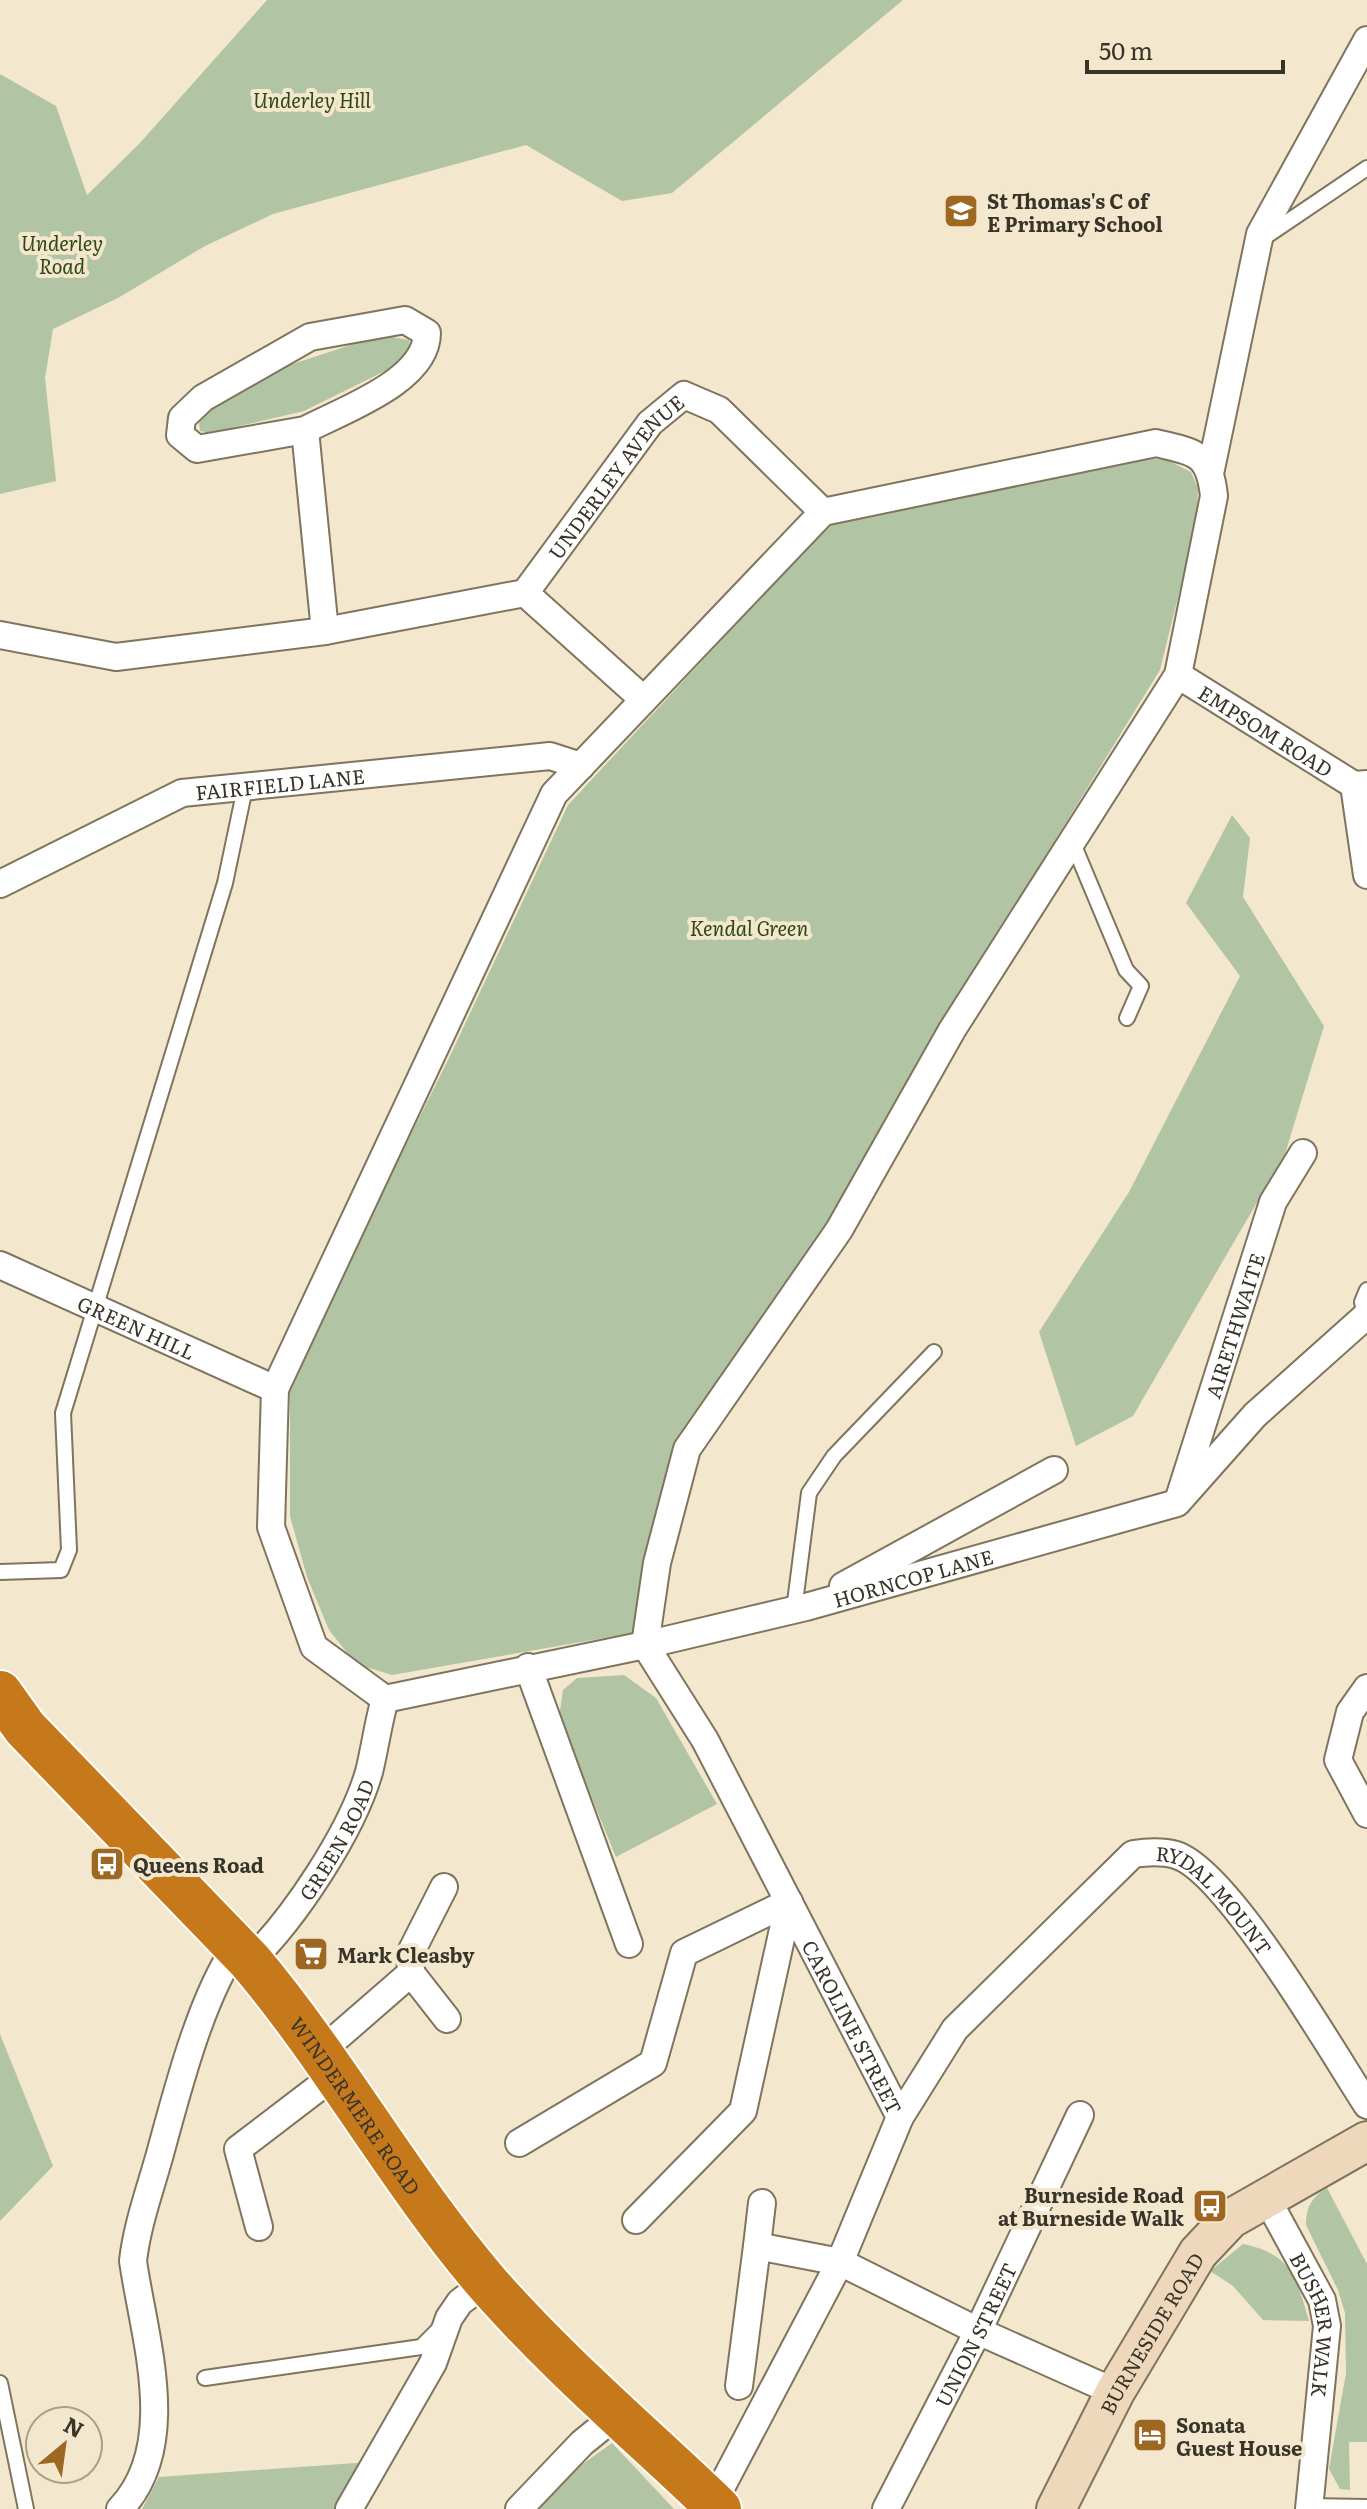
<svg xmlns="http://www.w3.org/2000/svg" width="1367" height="2509" font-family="Literata,serif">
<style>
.green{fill:#b1c5a4}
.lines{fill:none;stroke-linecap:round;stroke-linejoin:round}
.lane-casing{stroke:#7f745d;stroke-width:18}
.street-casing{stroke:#7f745d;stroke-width:30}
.secondary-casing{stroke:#7f745d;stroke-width:42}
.highway-casing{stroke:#fff;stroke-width:48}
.lane{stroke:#fff;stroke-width:14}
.street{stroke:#fff;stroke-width:26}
.secondary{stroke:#eed7ba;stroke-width:38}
.highway{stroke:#c6791a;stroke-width:44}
.labels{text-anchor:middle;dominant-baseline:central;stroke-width:8;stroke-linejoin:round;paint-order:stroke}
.park-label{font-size:20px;font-style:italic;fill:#2d4715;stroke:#f3e7cd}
.poi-label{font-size:20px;font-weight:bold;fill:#39342a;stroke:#f3e7cd;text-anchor:start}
.street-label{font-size:20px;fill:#39342a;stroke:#f3e7cd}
</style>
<rect width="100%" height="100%" fill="#f3e7cd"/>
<!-- green -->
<g class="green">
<polygon points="267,0 903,0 672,193 622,201 526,145 273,214 205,246 118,298 53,329 45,378 56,481 0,494 0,74 56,106 87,195 139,144"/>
<polygon points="381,335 409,340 410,349 387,370 304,411 211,433 200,431 199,419 256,376"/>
<polygon points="1145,458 1167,460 1191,472 1198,488 1197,520 1160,670 940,1027 847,1199 681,1448 633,1633 392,1675 356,1664 329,1630 307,1577 290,1516 290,1377 449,1058 568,805 830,523"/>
<polygon points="1232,815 1250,838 1243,897 1324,1026 1285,1154 1133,1416 1076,1446 1039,1332 1129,1192 1240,976 1186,903"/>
<polygon points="624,1675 656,1698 717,1804 616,1857 559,1718 563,1690 577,1678"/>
<polygon points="0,2034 53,2166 0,2221"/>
<path d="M 1327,2188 L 1367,2264 L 1367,2442 L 1349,2442 L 1350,2490 L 1340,2489 L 1329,2469 L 1346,2373 L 1345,2313 L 1338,2290 L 1306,2225 C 1306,2207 1312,2197 1327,2188 Z"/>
<path d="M 1243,2244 C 1292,2254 1296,2277 1309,2321 L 1263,2320 L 1233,2286 L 1210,2271 Z"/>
<polygon points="612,2443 674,2509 539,2509 569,2474"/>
<polygon points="370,2462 341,2509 142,2509 159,2477"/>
</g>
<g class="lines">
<!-- lane casing -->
<g class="lane-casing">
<g id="lane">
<polyline points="1262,239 1367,168"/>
<polyline points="1072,841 1126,970 1141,986 1127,1018"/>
<polyline points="1365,1317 1362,1302 1367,1290"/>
<polyline points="0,1572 61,1570 69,1550 63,1413 225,883 245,788"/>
<polyline points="794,1610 809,1493 834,1456 934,1352"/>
<polyline points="205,2378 421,2347 439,2329"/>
<polyline points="0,2383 26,2509"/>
<polyline points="1309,2506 1367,2507"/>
</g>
</g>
<!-- street casing -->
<g class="street-casing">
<g id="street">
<path d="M 305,430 L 197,449 L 180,435 L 182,418 L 203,398 L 310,337 L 405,320 L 427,333 C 427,381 343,410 305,430 L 325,631"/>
<polyline points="1211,469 1260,234 1367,40"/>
<path id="s1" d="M 525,593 L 650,423 L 684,395 L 719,410 L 823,512"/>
<polyline points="0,635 116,657 325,631 525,593 643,699"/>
<path id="s2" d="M 1178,675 L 1354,785 L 1367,784"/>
<polyline points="1354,785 1367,875"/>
<path id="s3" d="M 0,884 L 182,793 L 550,756 L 581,766"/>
<path id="s4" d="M 0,1265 L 275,1389"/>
<path id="s5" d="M 1180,1495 L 1273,1202 L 1303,1153"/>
<polyline points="843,1586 1054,1470"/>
<polyline points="528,1667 629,1944"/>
<polyline points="1367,1688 1350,1712 1338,1760 1367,1814"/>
<path id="s6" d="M 385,1699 L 314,1647 L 271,1527 L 275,1389 L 554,794 L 823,512 L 1156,443 C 1196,453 1209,452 1214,496 L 1178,675 L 952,1030 L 839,1230 L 687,1449 L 657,1563 L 645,1645 L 705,1740 L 900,2117 L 840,2262 L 713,2503"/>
<path id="s7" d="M 385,1699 L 645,1645 L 806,1607 L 1177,1503 L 1255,1415 L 1367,1315"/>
<path id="s8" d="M 250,1961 C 294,1919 352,1831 369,1772 C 375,1748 378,1723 385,1699"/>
<polyline points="411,1973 447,2019"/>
<polyline points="319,2053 411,1973 410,1954 444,1887"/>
<path id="s9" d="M 900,2117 L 955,2029 L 1133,1854 C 1147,1852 1162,1851 1176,1855 C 1228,1871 1333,2053 1367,2105"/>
<polyline points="519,2143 653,2063 684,1953 789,1902"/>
<path id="s10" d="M 1266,2197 L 1322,2300 L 1327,2326 L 1309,2509"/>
<polyline points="636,2220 743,2111 789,1902"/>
<polyline points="259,2227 238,2149 335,2075"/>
<polyline points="757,2246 762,2203"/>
<polyline points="739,2386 757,2246 840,2262 978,2331 1115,2392"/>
<path d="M 120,2509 C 181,2445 144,2338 133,2261 C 137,2225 150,2190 160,2154 C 177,2092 200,2000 236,1947"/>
<polyline points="349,2509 433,2363 449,2318 460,2302 487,2282"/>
<polyline points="519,2509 582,2443 619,2413"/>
<path id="s11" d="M 886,2509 L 978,2331 L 1080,2115"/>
</g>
</g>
<!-- secondary casing -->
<g class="secondary-casing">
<g id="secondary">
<path id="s12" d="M 1056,2509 L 1115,2392 L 1198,2253 L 1230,2219 L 1367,2141"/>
</g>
</g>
<!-- highway casing -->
<g class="highway-casing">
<g id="highway">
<path id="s13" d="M 0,1693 L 25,1728 L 250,1961 C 336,2063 401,2183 488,2284 C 559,2365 642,2435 719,2509"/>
</g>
</g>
<!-- lane -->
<use href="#lane" class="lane"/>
<!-- street -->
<use href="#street" class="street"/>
<!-- secondary -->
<use href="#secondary" class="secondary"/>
<!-- highway -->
<use href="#highway" class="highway"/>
</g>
<!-- icons -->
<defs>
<g id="school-square" transform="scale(1.8)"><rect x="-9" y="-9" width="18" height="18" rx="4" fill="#9e6722" stroke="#f3e7cd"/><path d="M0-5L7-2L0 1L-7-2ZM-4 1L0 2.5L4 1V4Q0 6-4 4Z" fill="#fff"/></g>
<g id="bus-square" transform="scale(1.8)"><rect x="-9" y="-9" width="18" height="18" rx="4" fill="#9e6722" stroke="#f3e7cd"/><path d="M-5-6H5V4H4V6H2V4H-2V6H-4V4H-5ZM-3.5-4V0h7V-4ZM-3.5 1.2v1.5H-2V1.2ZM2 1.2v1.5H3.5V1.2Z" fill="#fff"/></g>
<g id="supermarket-square" transform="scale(1.8)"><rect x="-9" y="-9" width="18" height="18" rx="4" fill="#9e6722" stroke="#f3e7cd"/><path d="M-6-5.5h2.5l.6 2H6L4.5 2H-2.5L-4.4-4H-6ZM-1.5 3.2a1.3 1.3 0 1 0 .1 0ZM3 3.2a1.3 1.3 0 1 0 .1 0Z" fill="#fff"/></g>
<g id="hotel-square" transform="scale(1.8)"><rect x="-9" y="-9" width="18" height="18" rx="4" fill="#9e6722" stroke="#f3e7cd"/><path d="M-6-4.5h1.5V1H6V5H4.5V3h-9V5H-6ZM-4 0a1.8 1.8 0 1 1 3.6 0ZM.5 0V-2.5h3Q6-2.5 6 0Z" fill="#fff"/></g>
</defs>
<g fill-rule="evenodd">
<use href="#school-square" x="961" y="211"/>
<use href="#bus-square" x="107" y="1864"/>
<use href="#supermarket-square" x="311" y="1954"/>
<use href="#bus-square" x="1210" y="2206"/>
<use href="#hotel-square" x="1150" y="2435"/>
</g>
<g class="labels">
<!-- park labels -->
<g class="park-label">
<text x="312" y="99">Underley Hill</text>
<text x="62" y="242">Underley<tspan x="62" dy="23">Road</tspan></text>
<text x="749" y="927">Kendal Green</text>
</g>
<!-- poi labels -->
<g class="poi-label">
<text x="987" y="200">St Thomas's C of<tspan x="987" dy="23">E Primary School</tspan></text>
<text x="133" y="1864">Queens Road</text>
<text x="337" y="1954">Mark Cleasby</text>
<text x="1184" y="2194" text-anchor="end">Burneside Road<tspan x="1184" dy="23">at Burneside Walk</tspan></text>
<text x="1176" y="2424">Sonata<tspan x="1176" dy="23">Guest House</tspan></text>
</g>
<!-- street labels -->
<g class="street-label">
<text stroke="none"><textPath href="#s1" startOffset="148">UNDERLEY AVENUE</textPath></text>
<text stroke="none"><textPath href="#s2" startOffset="104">EMPSOM ROAD</textPath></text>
<text stroke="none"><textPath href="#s3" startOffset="302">FAIRFIELD LANE</textPath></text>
<text stroke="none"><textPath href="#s5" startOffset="178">AIRETHWAITE</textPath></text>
<text stroke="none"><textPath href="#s4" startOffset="150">GREEN HILL</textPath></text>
<text stroke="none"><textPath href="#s7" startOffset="542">HORNCOP LANE</textPath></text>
<text stroke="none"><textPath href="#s8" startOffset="150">GREEN ROAD</textPath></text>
<text stroke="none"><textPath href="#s9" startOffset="454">RYDAL MOUNT</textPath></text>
<text stroke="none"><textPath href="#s6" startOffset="3564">CAROLINE STREET</textPath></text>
<text stroke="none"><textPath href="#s13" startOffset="546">WINDERMERE ROAD</textPath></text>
<text stroke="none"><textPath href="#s10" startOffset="140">BUSHER WALK</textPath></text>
<text stroke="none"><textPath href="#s12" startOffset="200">BURNESIDE ROAD</textPath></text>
<text stroke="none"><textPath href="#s11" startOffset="196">UNION STREET</textPath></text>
</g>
</g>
<!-- north arrow -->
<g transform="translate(64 2445) rotate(29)"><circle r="38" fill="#f3e7cd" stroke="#a99f8c" stroke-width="2"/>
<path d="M0-6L14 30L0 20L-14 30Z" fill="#9e6722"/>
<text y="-12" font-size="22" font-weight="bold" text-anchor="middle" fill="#39342a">N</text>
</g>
<!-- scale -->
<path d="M1087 60v12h196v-12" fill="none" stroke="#39342a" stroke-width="4"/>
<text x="1099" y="60" font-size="24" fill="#39342a" stroke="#f3e7cd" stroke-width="6" paint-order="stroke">50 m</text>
</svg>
